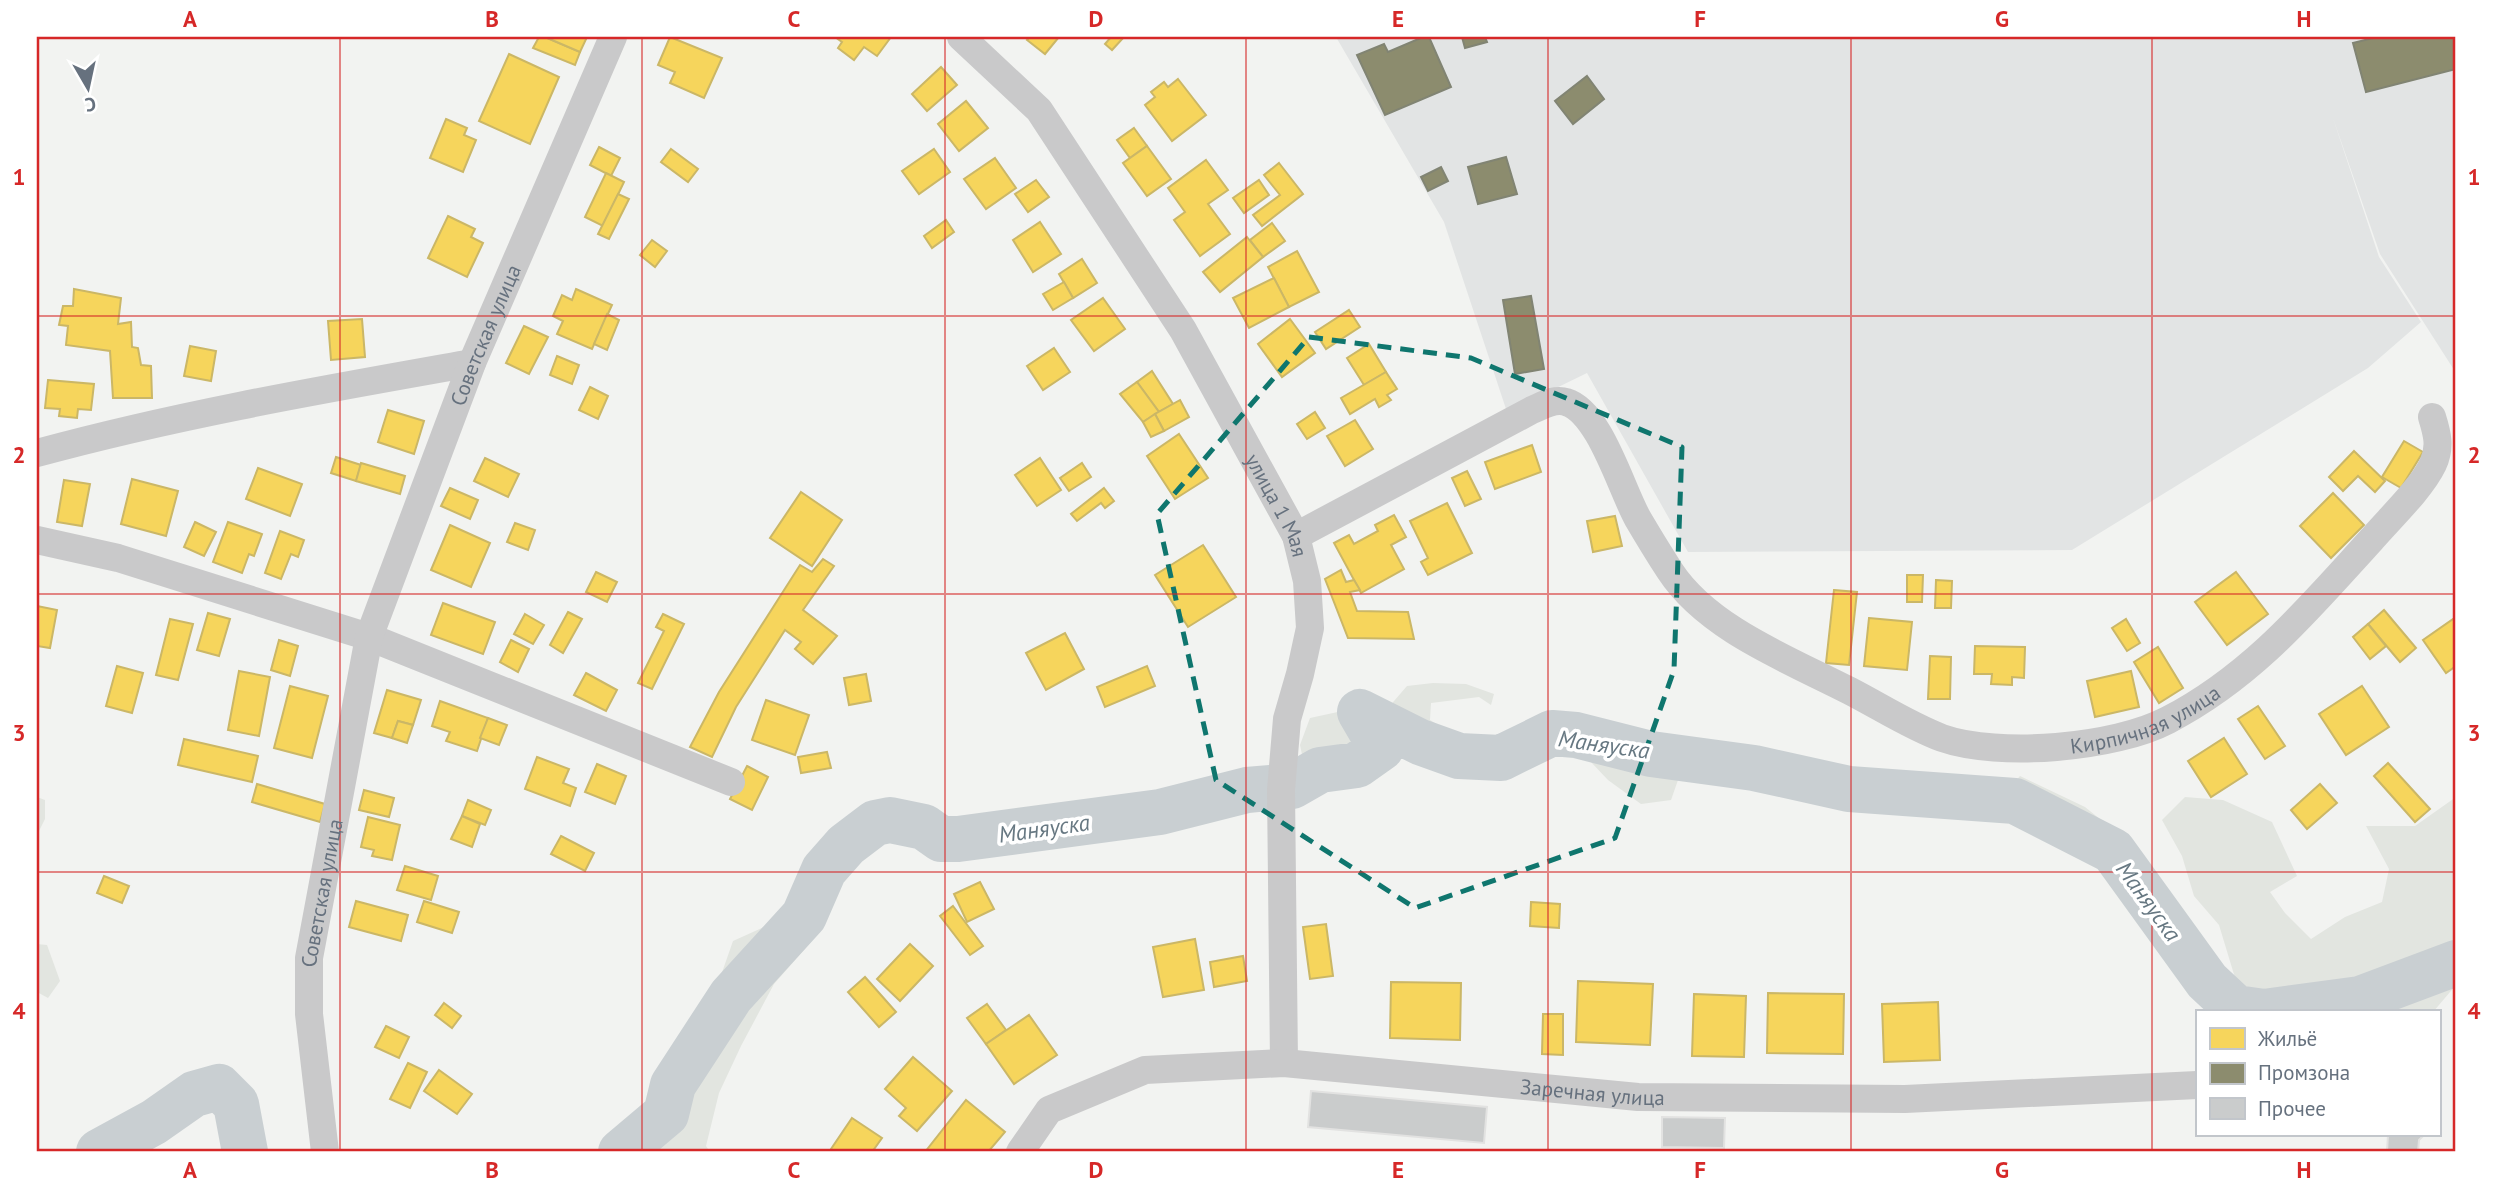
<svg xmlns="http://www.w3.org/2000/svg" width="2493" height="1189" font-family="'PT Sans',sans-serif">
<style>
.built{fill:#e2e4e4}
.green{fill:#e2e5e0}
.homes{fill:#f6d55c;stroke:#cbb766;stroke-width:2}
.industry{fill:#8c8c6e;stroke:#818473;stroke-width:2}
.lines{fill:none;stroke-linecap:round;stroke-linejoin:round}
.river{stroke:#c9cfd2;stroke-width:46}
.building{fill:#cacccc;stroke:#e2e2e1;stroke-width:2}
.minor{stroke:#c9c9ca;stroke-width:28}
.marked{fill:none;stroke:#0f766e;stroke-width:5;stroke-dasharray:14 9;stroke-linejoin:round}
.grid{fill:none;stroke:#d62828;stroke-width:2;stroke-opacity:0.55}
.labels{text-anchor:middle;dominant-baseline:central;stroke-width:7;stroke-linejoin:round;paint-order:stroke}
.street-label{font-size:21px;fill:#66717e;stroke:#fff}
.water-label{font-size:23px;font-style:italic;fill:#677882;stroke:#fff}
.neatline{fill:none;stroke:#d62828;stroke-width:2.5}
.grid-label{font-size:23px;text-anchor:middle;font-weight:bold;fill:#d62828}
</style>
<rect width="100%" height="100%" fill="#f2f3f1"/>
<!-- built -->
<polygon class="built" points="1336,37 2456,37 2456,373 2380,254 2333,118 2379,257 2421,322 2368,368 2072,550 1688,552 1587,373 1507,412 1444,222"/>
<!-- green -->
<g class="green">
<polygon points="1433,683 1466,684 1494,694 1491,705 1479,697 1431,703 1430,720 1445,729 1454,738 1413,731 1383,720 1365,728 1381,740 1364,754 1343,760 1304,764 1300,745 1310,718 1356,708 1388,708 1407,686"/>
<polygon points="1638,730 1667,739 1684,749 1678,780 1671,800 1641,804 1608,780 1591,762 1602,733"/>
<polygon points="2020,776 2085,807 2131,844 2198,936 2236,981 2219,925 2194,896 2182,856 2162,820 2185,797 2223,800 2272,822 2297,876 2270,892 2285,913 2311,939 2345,917 2382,902 2389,869 2366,826 2415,826 2456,797 2456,985 2433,1012 2386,1012 2363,1004 2310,1012 2281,1012 2216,998 2176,963 2151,914 2046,824 2004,794"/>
<polygon points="37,797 45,800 45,819 37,835"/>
<polygon points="811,920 820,925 811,942 774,984 741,1046 719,1093 706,1146 710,1152 627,1152 719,981 733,941 773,923"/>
<polygon points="37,944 47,945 60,981 48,998 37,992"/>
</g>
<!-- homes -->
<g class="homes">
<polygon points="539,37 545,37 580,52 575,65 533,48"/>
<polygon points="545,37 587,37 580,52"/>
<polygon points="670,37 722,58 704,98 670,83 675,72 658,65"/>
<polygon points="835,37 891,37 877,56 864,47 854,60 838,48 842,42"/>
<polygon points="1030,37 1059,37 1045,54 1027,40"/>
<polygon points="1111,37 1124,37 1112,50 1105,44"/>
<polygon points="509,54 559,77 530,144 479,121"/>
<polygon points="941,67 957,85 927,111 912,94"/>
<polygon points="1178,79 1206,115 1172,141 1145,105 1155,97 1151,92 1164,82 1168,87"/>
<polygon points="966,101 988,128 959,151 938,124"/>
<polygon points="446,119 467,128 464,135 476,140 463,172 430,158"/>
<polygon points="1134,128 1147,146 1130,158 1117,140"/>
<polygon points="1147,146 1171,179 1147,196 1123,163"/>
<polygon points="599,147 620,158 611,176 590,165"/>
<polygon points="671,149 698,169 688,182 661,162"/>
<polygon points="934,149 950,172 919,194 902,171"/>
<polygon points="995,158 1016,188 986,209 964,179"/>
<polygon points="1206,160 1228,190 1208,204 1230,234 1200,256 1174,220 1185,212 1168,188"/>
<polygon points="1279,163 1303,194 1262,226 1253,215 1280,195 1264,175"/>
<polygon points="606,173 624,182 603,226 585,217"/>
<polygon points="1036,180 1049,197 1028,212 1015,194"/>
<polygon points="1259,180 1269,195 1244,213 1233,198"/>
<polygon points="618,194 629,199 609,239 598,234"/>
<polygon points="448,216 475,229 471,237 483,243 467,277 428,258"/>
<polygon points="946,220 954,232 932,248 924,236"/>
<polygon points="1040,222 1061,254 1033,272 1013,240"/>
<polygon points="1272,223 1285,241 1263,257 1250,240"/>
<polygon points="1247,237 1263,257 1220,292 1203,272"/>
<polygon points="652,240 667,251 655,267 640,255"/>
<polygon points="1297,251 1319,292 1289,307 1268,267"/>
<polygon points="1082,259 1097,283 1073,298 1059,274"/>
<polygon points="1274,278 1289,307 1249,328 1233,298"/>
<polygon points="1064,282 1073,298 1053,310 1043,294"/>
<polygon points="74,289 121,298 118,324 131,322 132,347 138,348 141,365 151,366 152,398 113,398 110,351 66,345 68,326 59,325 63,306 73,306"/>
<polygon points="576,289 612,305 592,349 557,334 563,321 553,316 562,295 572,300"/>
<polygon points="1103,298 1125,329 1094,351 1071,320"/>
<polygon points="1349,310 1360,327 1326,349 1315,332"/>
<polygon points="607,314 619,320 607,350 594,344"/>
<polygon points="362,319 365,357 331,360 328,321"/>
<polygon points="1290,319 1315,353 1282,377 1258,344"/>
<polygon points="524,326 548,337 529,374 506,363"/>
<polygon points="1369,344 1386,372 1364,385 1347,358"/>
<polygon points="190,346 216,351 211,381 184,376"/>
<polygon points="1054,348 1070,372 1043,390 1027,366"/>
<polygon points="557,356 579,365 572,384 550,375"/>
<polygon points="1152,371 1173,404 1159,412 1137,382"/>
<polygon points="1386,372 1397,389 1387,395 1391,400 1379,407 1375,399 1350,414 1341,398"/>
<polygon points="48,380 94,384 91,410 78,409 77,418 59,416 60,409 45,408"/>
<polygon points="1137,382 1159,412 1143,422 1120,394"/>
<polygon points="590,387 608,396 598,419 579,410"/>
<polygon points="1180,400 1189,417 1164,431 1155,414"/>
<polygon points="388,410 424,421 414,454 378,442"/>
<polygon points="1315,412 1325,428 1307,439 1297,424"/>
<polygon points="1155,414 1164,431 1151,437 1143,422"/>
<polygon points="1355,420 1373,449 1345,466 1327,436"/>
<polygon points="1179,434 1208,478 1175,499 1147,456"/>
<polygon points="2404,441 2423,452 2401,488 2382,477"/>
<polygon points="1532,445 1541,472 1495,489 1485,462"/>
<polygon points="2354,451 2385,481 2375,492 2358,476 2343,491 2329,477"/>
<polygon points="336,457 361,465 356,481 331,473"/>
<polygon points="485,458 519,474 508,497 474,481"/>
<polygon points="1040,458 1061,490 1037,506 1015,475"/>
<polygon points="361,463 405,476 400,494 356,481"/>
<polygon points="1082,463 1091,477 1069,491 1060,478"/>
<polygon points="258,468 302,484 290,516 246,499"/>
<polygon points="1467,471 1481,499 1465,506 1452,478"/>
<polygon points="132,479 178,491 166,536 121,524"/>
<polygon points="64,480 90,484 82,526 57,522"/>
<polygon points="450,488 478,500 470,519 441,506"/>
<polygon points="1104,488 1114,501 1105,508 1101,503 1077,521 1071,514"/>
<polygon points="801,492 842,520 812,566 770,538"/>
<polygon points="2333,493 2364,525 2331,558 2300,526"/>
<polygon points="1447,503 1472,553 1428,575 1421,562 1428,558 1410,521"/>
<polygon points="1394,515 1406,537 1391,545 1404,569 1361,593 1334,543 1349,535 1354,544 1378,531 1375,525"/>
<polygon points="1615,516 1622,546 1593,552 1587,521"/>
<polygon points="195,522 216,532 204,556 184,547"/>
<polygon points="228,522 262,534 254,556 249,554 242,573 213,562"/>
<polygon points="515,523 535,530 528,550 507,542"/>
<polygon points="450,525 490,543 471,587 431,570"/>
<polygon points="280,531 304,540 298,557 291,554 281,579 265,573"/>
<polygon points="1203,545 1236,597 1188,627 1155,575"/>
<polygon points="823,559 834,566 803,610 837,636 813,664 795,649 801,642 785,630 736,707 712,757 690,747 719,692 800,565 812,572"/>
<polygon points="1341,570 1346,582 1354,580 1360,590 1350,592 1357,611 1408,612 1414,639 1348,638 1325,579"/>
<polygon points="596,572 617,582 607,602 586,592"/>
<polygon points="2236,572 2268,614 2227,645 2195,602"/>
<polygon points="1907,575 1923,575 1922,602 1907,602"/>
<polygon points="1936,580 1952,581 1951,608 1935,608"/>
<polygon points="1834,590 1857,592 1849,665 1826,663"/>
<polygon points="443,603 495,622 483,654 431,635"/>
<polygon points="37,606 57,610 50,648 37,646"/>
<polygon points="2384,610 2416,648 2400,662 2368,624"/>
<polygon points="568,612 582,619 563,653 550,645"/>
<polygon points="208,613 230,619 219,656 197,650"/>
<polygon points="525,614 544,625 533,644 514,634"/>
<polygon points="663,614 684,624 652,689 638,683 664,631 656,627"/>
<polygon points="2456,617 2456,666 2446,673 2423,640"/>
<polygon points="1869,618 1912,622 1907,670 1864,666"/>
<polygon points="170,619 193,624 178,680 156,675"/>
<polygon points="2126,619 2140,643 2127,651 2112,628"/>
<polygon points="2368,624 2386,646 2370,659 2353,637"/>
<polygon points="1065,633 1084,669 1046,690 1026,653"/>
<polygon points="279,640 298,646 290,676 271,670"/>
<polygon points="511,640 529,649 518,672 500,662"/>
<polygon points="1975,646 2025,647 2024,678 2012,677 2012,685 1991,684 1992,674 1974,674"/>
<polygon points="2158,647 2183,688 2159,703 2134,662"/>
<polygon points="1930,656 1951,657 1950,699 1928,699"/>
<polygon points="117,666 143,673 132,713 106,706"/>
<polygon points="1147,666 1155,686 1105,707 1097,687"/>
<polygon points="239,671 270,677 259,736 228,730"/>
<polygon points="2131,671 2139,707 2095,717 2087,681"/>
<polygon points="586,673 617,690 606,711 574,695"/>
<polygon points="866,674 871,701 849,705 844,678"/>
<polygon points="290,686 328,696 312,758 274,748"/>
<polygon points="2362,686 2389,727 2346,755 2319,714"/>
<polygon points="387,690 421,700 413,725 398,721 392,738 374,733"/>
<polygon points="766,700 809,715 795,755 752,740"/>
<polygon points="440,701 488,718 477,751 446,741 450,732 432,726"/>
<polygon points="2258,706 2285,746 2265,759 2238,719"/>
<polygon points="488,718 507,725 499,745 480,738"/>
<polygon points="398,721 413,725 407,743 392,738"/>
<polygon points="2224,738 2247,774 2211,797 2188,761"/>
<polygon points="184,739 258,756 252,782 178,765"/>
<polygon points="827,752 831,768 801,773 798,757"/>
<polygon points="537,757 569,769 563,783 576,788 570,806 525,789"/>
<polygon points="2388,763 2430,809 2415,822 2374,776"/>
<polygon points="597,764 626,776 615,804 585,792"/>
<polygon points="747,766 768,777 752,810 730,799"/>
<polygon points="257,784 325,804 320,822 252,802"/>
<polygon points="2320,784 2337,803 2307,829 2291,810"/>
<polygon points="364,790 394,798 389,817 359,810"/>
<polygon points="468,800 491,810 485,825 462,816"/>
<polygon points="462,816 480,824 472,847 451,839"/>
<polygon points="368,817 400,825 392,860 372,856 374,850 361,847"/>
<polygon points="561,836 594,853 585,871 551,854"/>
<polygon points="405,866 438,876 431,900 397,890"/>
<polygon points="104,876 129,886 122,903 97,893"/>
<polygon points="980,882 994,909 967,922 954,894"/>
<polygon points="356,901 408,915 401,941 349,927"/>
<polygon points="424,901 459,912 452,933 417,922"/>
<polygon points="1531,902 1560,904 1559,928 1530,926"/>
<polygon points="953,906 983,946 970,955 940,916"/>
<polygon points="1326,924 1333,976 1310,979 1303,927"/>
<polygon points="1195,939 1204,990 1163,997 1153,947"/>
<polygon points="910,944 933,966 900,1001 877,979"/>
<polygon points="1243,956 1247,981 1214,987 1210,962"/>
<polygon points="865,977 896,1012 879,1027 848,992"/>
<polygon points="1578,981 1653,984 1650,1045 1576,1042"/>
<polygon points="1391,982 1461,983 1460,1040 1390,1038"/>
<polygon points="1768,993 1844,994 1843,1054 1767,1053"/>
<polygon points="1694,994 1746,996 1744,1057 1692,1056"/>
<polygon points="1938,1002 1940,1060 1884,1062 1882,1004"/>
<polygon points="444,1003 461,1016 452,1028 435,1015"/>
<polygon points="987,1004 1006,1030 986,1044 967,1018"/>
<polygon points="1543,1014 1563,1014 1563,1055 1542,1054"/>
<polygon points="1029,1015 1057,1055 1014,1084 986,1044"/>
<polygon points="386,1026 409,1037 399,1058 375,1047"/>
<polygon points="913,1057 952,1091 917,1131 899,1116 906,1108 885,1089"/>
<polygon points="408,1063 427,1072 410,1108 390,1099"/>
<polygon points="439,1070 472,1094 457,1114 424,1091"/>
<polygon points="966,1100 1005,1132 988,1152 925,1152"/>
<polygon points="852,1118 882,1138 872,1152 829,1152"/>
</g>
<!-- industry -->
<g class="industry">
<polygon points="1423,37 1429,37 1451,87 1385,115 1357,55 1384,44 1388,52"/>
<polygon points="1462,37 1485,37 1487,42 1465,48"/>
<polygon points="2377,37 2456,37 2456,69 2366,92 2353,43"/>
<polygon points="1587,76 1604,99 1573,124 1555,101"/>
<polygon points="1506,157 1517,194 1478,204 1468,167"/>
<polygon points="1441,167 1448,181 1428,191 1421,177"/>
<polygon points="1531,296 1544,369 1515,374 1503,300"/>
</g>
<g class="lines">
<!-- river -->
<g class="river">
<polyline points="99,1152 154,1122 194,1094 219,1087 236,1104 245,1152"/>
<polyline points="621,1152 666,1114 673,1085 731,996 804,916 824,870 846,845 875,823 890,820 924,827 941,839 958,839 1160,812 1247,790 1292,786 1320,770 1357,765 1381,748 1360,712 1420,742 1459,756 1501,758 1552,733 1576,735 1651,754 1754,768 1849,789 2015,801 2113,851 2207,981 2236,1008 2264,1012 2360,999 2456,963"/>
</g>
</g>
<!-- building -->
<g class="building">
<polygon points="1311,1091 1487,1107 1484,1143 1308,1127"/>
<polygon points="1662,1117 1725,1118 1724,1148 1662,1147"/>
<polygon points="2388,1135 2424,1135 2419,1140 2418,1152 2387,1152"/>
</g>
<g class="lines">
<!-- minor -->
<g class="minor">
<path id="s1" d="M 961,37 L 1039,110 L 1183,330 L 1296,536 L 1307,581 L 1310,628 L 1300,674 L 1287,719 L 1281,790 L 1284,1063"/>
<path d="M 37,453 C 180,414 326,389 472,363"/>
<path id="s2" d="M 1296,536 L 1532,410 C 1542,406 1554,398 1566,402 C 1600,412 1621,489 1638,519 C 1648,536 1659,554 1670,571 C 1708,629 1790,660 1850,691 C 1881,707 1910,726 1942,738 C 1999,758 2115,748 2168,720 C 2253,676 2309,608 2372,539 C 2390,518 2421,489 2433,464 C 2441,447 2437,433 2432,417"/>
<polyline points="37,540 118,558 369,637 731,782"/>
<path id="s3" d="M 325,1152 L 309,1014 L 309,958 L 369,637 L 472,363 L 613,37"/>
<path id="s4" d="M 1020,1152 L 1049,1110 L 1145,1070 L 1284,1063 L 1638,1097 L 1905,1099 L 2197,1085"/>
</g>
</g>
<!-- marked area -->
<path class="marked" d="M 1309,337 L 1471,358 L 1682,447 L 1674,670 L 1615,838 L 1415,908 L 1216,780 L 1157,514 Z"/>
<!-- grid -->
<path class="grid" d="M 340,37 L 340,1152M 642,37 L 642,1152M 945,37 L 945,1152M 1246,37 L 1246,1152M 1548,37 L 1548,1152M 1851,37 L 1851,1152M 2152,37 L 2152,1152M 37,316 L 2456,316M 37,594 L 2456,594M 37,872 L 2456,872"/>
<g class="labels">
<!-- street labels -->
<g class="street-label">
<text stroke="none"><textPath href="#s3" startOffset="845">Советская улица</textPath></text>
<text stroke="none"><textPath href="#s1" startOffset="569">улица 1 Мая</textPath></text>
<text stroke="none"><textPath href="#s2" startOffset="1036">Кирпичная улица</textPath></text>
<text stroke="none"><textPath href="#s3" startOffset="261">Советская улица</textPath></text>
<text stroke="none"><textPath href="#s4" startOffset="604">Заречная улица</textPath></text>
</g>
<!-- water labels -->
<g class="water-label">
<text transform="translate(1604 744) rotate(8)">Маняуска</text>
<text transform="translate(1044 828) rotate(-8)">Маняуска</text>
<text transform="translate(2149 901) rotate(54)">Маняуска</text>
</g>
</g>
<!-- border -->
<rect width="2493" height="1189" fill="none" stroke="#ffffff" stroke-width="77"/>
<!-- legend -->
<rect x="2196" y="1010" width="245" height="126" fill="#ffffff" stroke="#c2c6cb" stroke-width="2"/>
<rect x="2210" y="1028" width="35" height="21" fill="#f6d55c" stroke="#c2c6cb" stroke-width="2"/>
<text x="2258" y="1046" font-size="21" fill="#66717e">Жильё</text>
<rect x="2210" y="1063" width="35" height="21" fill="#8c8c6e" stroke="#c2c6cb" stroke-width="2"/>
<text x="2258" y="1080" font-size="21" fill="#66717e">Промзона</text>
<rect x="2210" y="1098" width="35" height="21" fill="#cacccc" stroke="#c2c6cb" stroke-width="2"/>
<text x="2258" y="1116" font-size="21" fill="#66717e">Прочее</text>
<!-- north arrow -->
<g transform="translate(88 88) rotate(171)" stroke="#ffffff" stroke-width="5" paint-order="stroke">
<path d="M0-5L12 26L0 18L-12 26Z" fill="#66717e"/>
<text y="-10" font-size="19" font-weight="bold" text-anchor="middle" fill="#66717e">С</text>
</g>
<rect x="38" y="38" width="2416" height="1112" class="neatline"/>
<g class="grid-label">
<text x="190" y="27">A</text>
<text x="492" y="27">B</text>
<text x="794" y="27">C</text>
<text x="1096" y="27">D</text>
<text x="1398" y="27">E</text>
<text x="1700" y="27">F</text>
<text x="2002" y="27">G</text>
<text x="2304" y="27">H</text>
<text x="19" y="185">1</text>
<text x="2474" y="185">1</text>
<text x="19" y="463">2</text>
<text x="2474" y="463">2</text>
<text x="19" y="741">3</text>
<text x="2474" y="741">3</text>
<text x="19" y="1019">4</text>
<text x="2474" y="1019">4</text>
<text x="190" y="1178">A</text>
<text x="492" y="1178">B</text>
<text x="794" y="1178">C</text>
<text x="1096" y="1178">D</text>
<text x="1398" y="1178">E</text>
<text x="1700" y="1178">F</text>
<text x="2002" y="1178">G</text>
<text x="2304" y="1178">H</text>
</g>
</svg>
